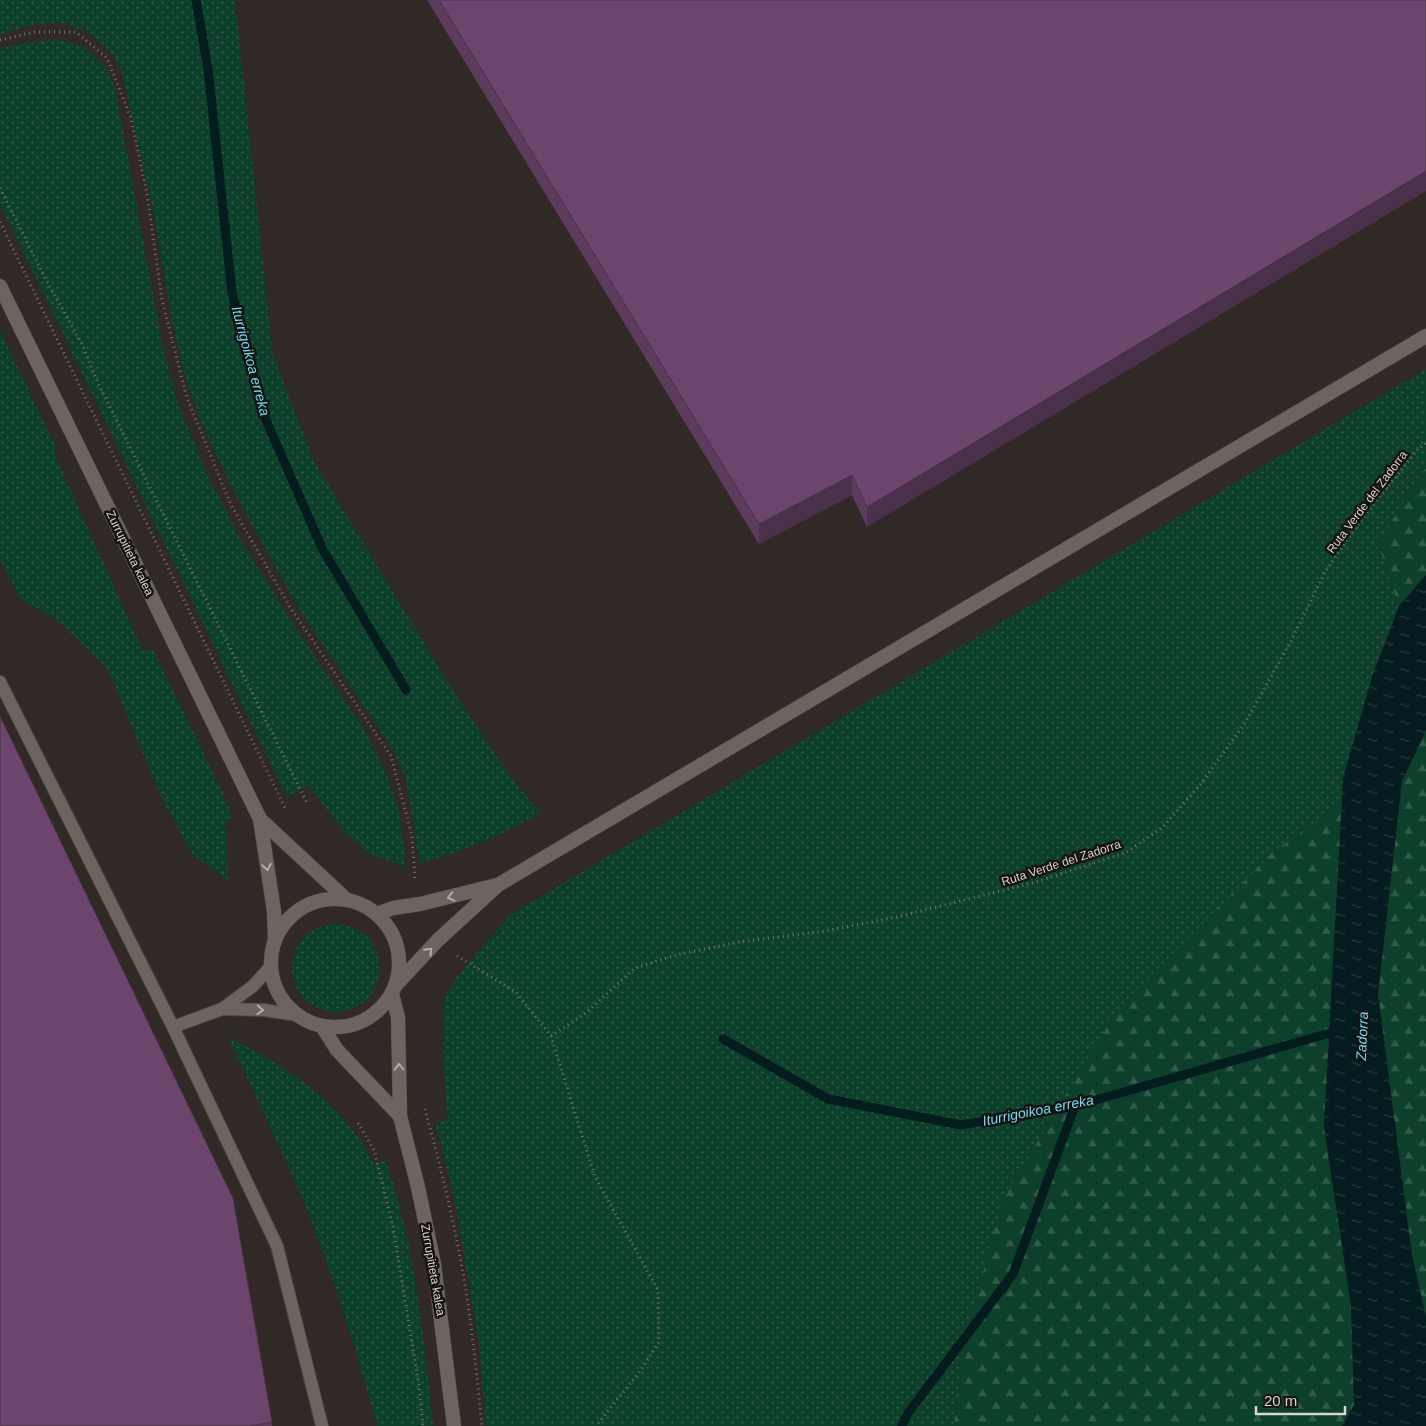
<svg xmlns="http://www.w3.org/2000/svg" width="1426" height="1426" font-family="Arial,sans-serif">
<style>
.grass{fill:url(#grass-dots)}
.forest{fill:url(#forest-firs)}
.water{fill:url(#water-ripples)}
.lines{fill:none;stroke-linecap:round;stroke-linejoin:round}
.stream{stroke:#041b1f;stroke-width:9}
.service-casing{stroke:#4b4442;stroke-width:14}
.minor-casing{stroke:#4b4442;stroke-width:15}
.tertiary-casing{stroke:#4b4442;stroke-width:15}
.path{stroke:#78716f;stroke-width:3;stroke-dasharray:1 4;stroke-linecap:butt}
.service{stroke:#6d6460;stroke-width:12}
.minor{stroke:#6d6460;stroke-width:14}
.tertiary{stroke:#6d6460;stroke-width:14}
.wall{fill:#5c3b5c}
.shaded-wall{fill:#4b304b}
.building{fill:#6b456b;stroke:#4b304b}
.oneway{stroke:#b3adaa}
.labels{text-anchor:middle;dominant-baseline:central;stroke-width:5;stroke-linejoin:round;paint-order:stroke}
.street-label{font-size:12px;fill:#d9d4d2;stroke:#161311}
.water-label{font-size:14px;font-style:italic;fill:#6ddcf1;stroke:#161311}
</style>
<defs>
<pattern id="grass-dots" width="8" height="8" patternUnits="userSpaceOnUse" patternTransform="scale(1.25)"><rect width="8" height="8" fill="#0d402a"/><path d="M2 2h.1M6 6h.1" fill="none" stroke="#305b48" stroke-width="1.8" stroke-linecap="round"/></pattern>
<pattern id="forest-firs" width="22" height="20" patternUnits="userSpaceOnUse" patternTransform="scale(1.25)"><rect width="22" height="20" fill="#0d402a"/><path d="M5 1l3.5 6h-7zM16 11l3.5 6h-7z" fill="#305b48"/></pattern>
<pattern id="water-ripples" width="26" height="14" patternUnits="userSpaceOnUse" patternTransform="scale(1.25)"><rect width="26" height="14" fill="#041b1f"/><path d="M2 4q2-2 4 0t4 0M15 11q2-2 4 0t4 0" fill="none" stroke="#283b3f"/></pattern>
</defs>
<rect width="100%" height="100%" fill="#312926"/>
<!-- grass -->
<g class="grass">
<polygon points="0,0 235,0 273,355 314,461 452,689 513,780 541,813 505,832 458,852 420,863 406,780 393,750 301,612 237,498 204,429 186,380 173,326 154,214 121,68 107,48 90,33 63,23 37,24 0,34"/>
<polygon points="55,39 83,46 104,65 115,87 162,343 177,400 206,472 242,542 303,639 366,732 387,775 400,815 406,867 372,855 345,833 308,785 287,797 0,204 0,49 15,45"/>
<polygon points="0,330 56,447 56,457 143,651 153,650 227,801 232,817 226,820 228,881 193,855 163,801 107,668 56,619 20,599 0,558"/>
<polygon points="1426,369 1426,469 1421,473 1378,544 1399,606 1373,674 1343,778 1342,803 1273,852 963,1346 954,1426 486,1426 479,1343 455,1202 436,1124 448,1119 443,1057 444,1000 455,979 510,915"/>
<circle cx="336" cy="968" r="44"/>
<path d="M 228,1037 C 243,1045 258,1052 272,1061 C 311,1085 355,1121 374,1164 L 381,1164 L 384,1156 C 415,1242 424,1336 433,1426 L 377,1426 C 355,1344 329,1260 295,1182 C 274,1133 250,1085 228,1037 Z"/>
</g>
<!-- forest -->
<g class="forest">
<polygon points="1426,469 1426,575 1399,606 1378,544 1421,473"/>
<polygon points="1426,731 1426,1317 1412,1255 1378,994 1402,781"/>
<polygon points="1342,803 1324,1127 1351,1306 1354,1405 1342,1426 954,1426 963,1346 1003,1199 1117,1011 1273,852"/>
</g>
<!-- water -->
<polygon class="water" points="1426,575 1426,731 1402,781 1378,994 1412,1255 1426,1317 1426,1426 1342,1426 1354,1405 1351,1306 1324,1127 1343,778 1373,674 1399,606"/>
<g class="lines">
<!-- stream -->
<g class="stream">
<polyline points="196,0 208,69 232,293 265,418 322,548 406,690"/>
<polyline points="723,1039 828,1099 961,1125 1075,1106 1340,1030"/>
<polyline points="902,1426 908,1413 1013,1274 1075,1106"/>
</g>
<!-- service casing -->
<g class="service-casing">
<g id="service">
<polyline points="0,682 173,1027 277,1246 322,1426"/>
<polyline points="222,1009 264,1010 297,1015"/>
<polyline points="173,1027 222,1009 253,986 271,966"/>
</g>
</g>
<!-- minor casing -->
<g class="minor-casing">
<g id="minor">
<polyline points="377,914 393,908 420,904 497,885"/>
<polyline points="395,986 438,940 498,885 1426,336"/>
</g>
</g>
<!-- tertiary casing -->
<g class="tertiary-casing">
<g id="tertiary">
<polyline points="0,286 260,819 274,911 275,940"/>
<polyline points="260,819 347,900"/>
<circle cx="335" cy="963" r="64"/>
<polyline points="392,994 398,1017 400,1116 418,1187 434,1264 454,1426"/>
<polyline points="322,1026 337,1050 400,1116"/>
</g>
</g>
<!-- path -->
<g class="path">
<polyline points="0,40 34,32 76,32 107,58 131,118 147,194 162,300 187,398 231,505 290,607 391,756 412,836 415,879"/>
<polyline points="0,188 45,278 83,346 96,379 307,803"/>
<polyline points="0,222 286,810"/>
<polyline points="457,956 516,992 551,1036 595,1177 658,1290 659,1342 641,1370 596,1426"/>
<polyline points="551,1036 586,1013 635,968 676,955 739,942 825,931 897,917 1036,882 1125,853 1162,828 1200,785 1245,723 1291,641 1325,572 1359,523 1418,449 1426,443"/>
<path d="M 425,1109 C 438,1158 451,1207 460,1257 C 471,1313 476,1369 482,1426"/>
<polyline points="358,1123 374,1150 393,1227 419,1386 423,1426"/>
</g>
<!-- service -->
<use href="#service" class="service"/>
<!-- minor -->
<use href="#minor" class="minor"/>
<!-- tertiary -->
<use href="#tertiary" class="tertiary"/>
</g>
<!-- wall -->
<g class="wall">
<polygon points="427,0 1426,0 867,527 852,495 759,544"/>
<polygon points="272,1422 272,1426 0,1426"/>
</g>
<!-- shaded-wall -->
<g class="shaded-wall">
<polygon points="1426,171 1426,191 867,527 867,507"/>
<polygon points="852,475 852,495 759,544 759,524"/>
</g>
<!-- building -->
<g class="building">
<polygon points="439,0 1426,0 1426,171 867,507 852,475 759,524"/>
<polygon points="0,716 233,1198 272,1422 250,1426 0,1426"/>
</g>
<!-- one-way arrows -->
<defs><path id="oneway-chevron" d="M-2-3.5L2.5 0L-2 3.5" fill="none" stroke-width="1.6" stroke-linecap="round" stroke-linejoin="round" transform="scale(1.25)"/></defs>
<g class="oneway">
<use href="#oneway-chevron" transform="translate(267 867) rotate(81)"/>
<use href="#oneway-chevron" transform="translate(451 897) rotate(166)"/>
<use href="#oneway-chevron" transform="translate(429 951) rotate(-47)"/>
<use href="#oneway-chevron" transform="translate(260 1010) rotate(3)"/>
<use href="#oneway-chevron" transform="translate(399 1067) rotate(-91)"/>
</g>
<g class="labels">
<!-- street labels -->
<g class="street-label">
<text transform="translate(1367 502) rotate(-53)">Ruta Verde del Zadorra</text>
<text transform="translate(130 553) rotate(64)">Zurrupitieta kalea</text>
<text transform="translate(1061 863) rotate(-18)">Ruta Verde del Zadorra</text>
<text transform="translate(433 1270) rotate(80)">Zurrupitieta kalea</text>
</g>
<!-- water labels -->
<g class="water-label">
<text transform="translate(251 361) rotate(75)">Iturrigoikoa erreka</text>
<text transform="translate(1362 1036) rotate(-87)">Zadorra</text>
<text transform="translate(1038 1110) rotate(-11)">Iturrigoikoa erreka</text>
</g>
</g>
<!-- scale -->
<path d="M1256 1406v8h89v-8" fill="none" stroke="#d9d4d2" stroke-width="2.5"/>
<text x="1264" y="1406" font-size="15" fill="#d9d4d2" stroke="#161311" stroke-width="4" paint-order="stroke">20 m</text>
</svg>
